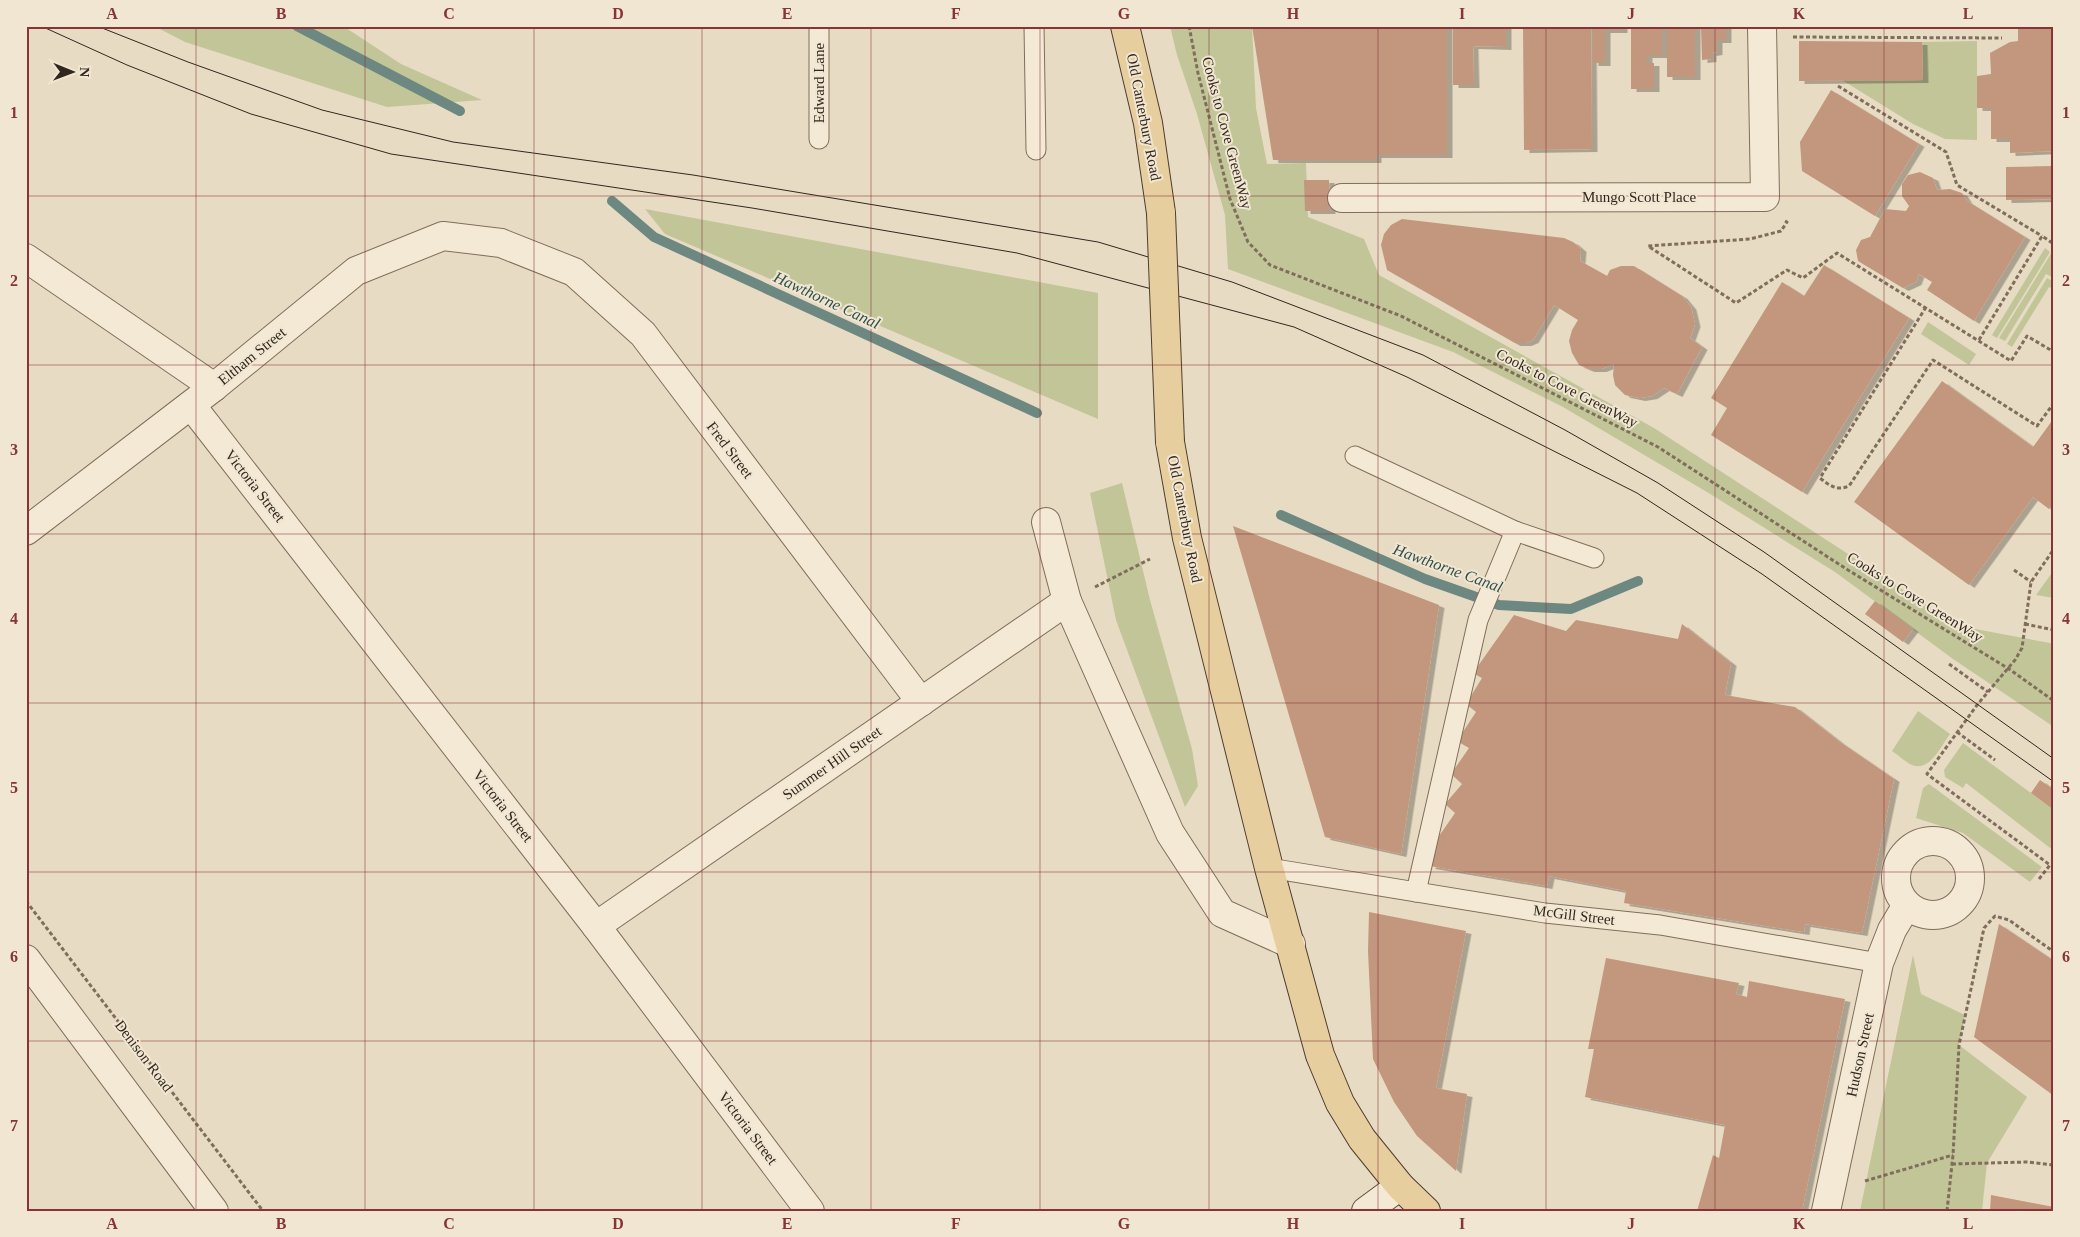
<svg xmlns="http://www.w3.org/2000/svg" width="2080" height="1237" font-family="Georgia,serif">
<style>
.green{fill:#c1c598}
.lines{fill:none;stroke-linecap:round;stroke-linejoin:round}
.stream{stroke:#6d8880;stroke-width:10}
.building{fill:#c2977d;filter:url(#shadow)}
.service-casing{stroke:#806e5c;stroke-width:21}
.minor-casing{stroke:#806e5c;stroke-width:30}
.secondary-casing{stroke:#624f3f;stroke-width:30}
.primary-casing{stroke:#4e3d30;stroke-width:30}
.path{stroke:#806e5c;stroke-width:3;stroke-dasharray:4 2.5;stroke-linecap:butt}
.service{stroke:#f4e9d5;stroke-width:19}
.minor{stroke:#f4e9d5;stroke-width:28}
.secondary{stroke:#f4e9d5;stroke-width:28}
.primary{stroke:#e7ce9e;stroke-width:28}
.tram{stroke:#32271e;stroke-width:1}
.primary-bridge-casing{stroke:#4e3d30;stroke-width:30;stroke-linecap:butt}
.primary-bridge{stroke:#e7ce9e;stroke-width:28}
.grid{fill:none;stroke:#883337;stroke-width:1;stroke-opacity:0.55}
.labels{text-anchor:middle;dominant-baseline:central;stroke-width:4;stroke-linejoin:round;paint-order:stroke}
.street-label{font-size:15px;fill:#32271e;stroke:#f0e6d1}
.water-label{font-size:16px;font-style:italic;fill:#2f504c;stroke:#f0e6d1}
.neatline{fill:none;stroke:#883337;stroke-width:2}
.grid-label{font-size:16px;text-anchor:middle;font-weight:bold;fill:#883337}
</style>
<defs>
<filter id="shadow"><feDropShadow dx="5.5" dy="3" stdDeviation="0" flood-color="#0004"/></filter>
</defs>
<rect width="100%" height="100%" fill="#e8dbc3"/>
<!-- green -->
<g class="green">
<polygon points="154,26 343,26 401,64 482,100 387,107 185,42"/>
<polygon points="1170,26 1252,26 1256,108 1267,164 1306,163 1308,217 1364,239 1379,275 1654,428 1959,626 2050,643 2054,646 2054,727 1953,659 1835,572 1707,492 1563,407 1453,352 1228,269 1225,215 1197,114 1177,55"/>
<polygon points="1977,41 1977,140 1945,139 1913,124 1842,80 1923,80 1922,42"/>
<polygon points="645,209 1098,293 1098,419 665,234"/>
<polygon points="2045,248 2050,252 1997,338 1992,335"/>
<polygon points="2052,252 2054,278 2046,274 2005,341 1999,338"/>
<polygon points="2047,278 2054,282 2054,289 2049,287 2012,347 2007,344"/>
<polygon points="1928,322 1976,354 1969,365 1921,334"/>
<polygon points="1122,483 1150,600 1192,749 1198,786 1185,807 1116,620 1090,493"/>
<polygon points="2054,570 2054,598 2036,595"/>
<path d="M 1918,711 L 1950,734 C 1941,746 1930,772 1912,765 C 1905,762 1898,755 1892,751 Z"/>
<polygon points="1963,743 2054,810 2054,851 1966,783 1963,788 1945,777 1944,770"/>
<polygon points="1929,784 2042,867 2030,882 1963,833 1916,818 1923,788"/>
<polygon points="1913,955 1921,994 1965,1015 1959,1045 2027,1097 1987,1163 1982,1211 1860,1211"/>
</g>
<g class="lines">
<!-- stream -->
<g class="stream">
<polyline points="297,26 460,111"/>
<polyline points="612,201 654,237 1037,413"/>
<polyline points="1281,515 1425,579 1499,605 1571,609 1638,581"/>
</g>
</g>
<!-- building -->
<g class="building">
<polygon points="1252,26 1447,26 1447,155 1376,155 1376,160 1273,160"/>
<polygon points="1453,26 1506,26 1506,47 1473,46 1474,85 1453,85"/>
<polygon points="1523,26 1591,26 1592,149 1524,150"/>
<polygon points="1593,26 1622,26 1622,30 1605,30 1605,63 1593,63"/>
<polygon points="1631,26 1662,26 1662,55 1647,55 1647,63 1654,63 1654,89 1631,89"/>
<rect x="1667" y="26" width="28" height="51"/>
<polygon points="1701,26 1726,26 1726,40 1717,40 1717,52 1711,53 1711,59 1702,60"/>
<polygon points="2018,26 2054,26 2054,151 2010,153 2010,139 1991,139 1991,108 1977,108 1977,76 1991,74 1990,53 2010,42 2018,41"/>
<polygon points="1799,41 1922,42 1923,80 1799,81"/>
<polygon points="1831,90 1919,144 1875,216 1802,171 1800,142"/>
<polygon points="2054,166 2054,199 2006,200 2006,167"/>
<polygon points="1920,172 1933,178 1937,190 1950,189 1962,193 1967,201 2025,237 1974,321 1927,290 1932,282 1919,274 1916,282 1903,288 1858,261 1856,250 1861,240 1870,237 1885,209 1906,211 1909,206 1902,196 1902,184 1908,175"/>
<polygon points="1304,180 1329,180 1330,211 1305,211"/>
<polygon points="1402,219 1564,238 1573,242 1581,249 1580,261 1607,276 1610,270 1621,266 1634,266 1682,296 1691,307 1695,324 1690,338 1702,347 1677,394 1664,388 1652,396 1640,398 1625,395 1615,385 1613,375 1614,364 1601,369 1589,369 1579,365 1572,353 1569,341 1572,330 1578,320 1554,305 1533,340 1526,343 1515,343 1387,270 1381,245 1384,234 1391,225"/>
<polygon points="1824,265 1909,318 1802,492 1711,435 1727,408 1711,398 1782,282 1804,296"/>
<polygon points="1942,381 2033,447 2054,418 2054,503 2049,509 2033,497 1969,585 1854,502"/>
<polygon points="1233,526 1439,605 1401,854 1325,837"/>
<polygon points="1875,601 1913,629 1903,642 1865,614"/>
<polygon points="1514,615 1566,631 1576,620 1678,639 1682,624 1731,663 1725,695 1795,707 1840,742 1894,779 1862,933 1805,924 1804,932 1624,903 1626,891 1549,876 1547,886 1430,866 1437,839 1455,813 1445,804 1462,784 1451,774 1469,748 1457,741 1476,712 1466,704 1482,678 1473,673"/>
<polygon points="2040,780 2054,790 2054,810 2031,793"/>
<polygon points="1369,912 1466,931 1436,1088 1467,1094 1456,1171 1417,1136 1394,1102 1373,1059 1368,951"/>
<polygon points="1999,924 2054,961 2054,1096 1974,1037"/>
<polygon points="1606,958 1739,983 1736,994 1747,997 1749,981 1845,999 1802,1211 1697,1211 1713,1155 1719,1158 1725,1125 1585,1097 1594,1049 1588,1049"/>
<polygon points="1991,1195 2054,1207 2054,1211 1990,1211"/>
</g>
<g class="lines">
<!-- service casing -->
<g class="service-casing">
<g id="service">
<polyline points="1034,26 1036,150"/>
<polyline points="819,139 819,26"/>
<polyline points="1355,456 1515,531 1594,558"/>
<polyline points="1269,868 1545,913 1660,925 1879,963"/>
<polyline points="1416,892 1478,620 1515,531"/>
</g>
</g>
<!-- minor casing -->
<g class="minor-casing">
<g id="minor">
<polyline points="1342,198 1765,197 1762,26"/>
<polyline points="26,258 214,387"/>
<polyline points="191,405 596,926 810,1211"/>
<polyline points="1046,522 1067,601 1170,833 1222,913 1291,944"/>
<polyline points="26,531 214,387 356,271 443,236 501,243 574,272 643,334 921,702"/>
<circle cx="1933" cy="878" r="37"/>
<polyline points="596,926 1067,601"/>
<polyline points="26,959 214,1211"/>
<polyline points="1826,1211 1879,963 1892,930 1907,905"/>
</g>
</g>
<!-- secondary casing -->
<g class="secondary-casing">
<polyline id="secondary" points="1366,1211 1400,1186"/>
</g>
<!-- primary casing -->
<g class="primary-casing">
<g id="primary">
<polyline points="1125,26 1148,123 1161,213"/>
<polyline points="1170,442 1187,538 1269,868 1320,1055 1340,1103 1362,1139 1400,1186 1426,1211"/>
</g>
</g>
<!-- path -->
<g class="path">
<polyline points="1189,26 1198,73 1230,199 1248,242 1270,265 1401,316 1658,447 1848,570 2009,669 2054,701"/>
<polyline points="1793,37 2002,38"/>
<polyline points="1838,86 1946,152 1957,185 2042,236"/>
<polyline points="1785,221 1787,222 1781,231 1750,239 1648,246 1736,303 1787,270 1803,278 1837,253 2011,361 2027,336 2054,352"/>
<path d="M 1926,307 L 1820,478 C 1830,486 1837,491 1849,486 L 1933,360 L 2037,426 L 2054,403"/>
<polyline points="1979,340 2042,236 2054,244"/>
<polyline points="2014,570 2031,582"/>
<polyline points="1095,587 1150,559"/>
<polyline points="2025,624 2054,630"/>
<polyline points="1949,664 1988,692"/>
<polyline points="1957,732 1995,760"/>
<polyline points="2039,879 2050,865 1927,774 1977,705 2015,660 2022,648 2031,582 2054,549"/>
<polyline points="26,901 263,1211"/>
<polyline points="1952,1164 2027,1162 2054,1165"/>
<polyline points="1865,1181 1953,1155"/>
<polyline points="1947,1211 1953,1155 1959,1045 1984,928 1995,916 2009,920 2054,952"/>
</g>
<!-- service -->
<use href="#service" class="service"/>
<!-- minor -->
<use href="#minor" class="minor"/>
<!-- secondary -->
<use href="#secondary" class="secondary"/>
<!-- primary -->
<use href="#primary" class="primary"/>
<!-- tram -->
<g class="tram">
<polyline points="41,26 127,65 251,114 391,154 752,208 1017,253 1294,327 1407,377 1637,493 1762,574 2054,782"/>
<polyline points="97,26 188,62 322,110 453,142 693,175 1098,242 1232,282 1423,355 1565,430 1658,483 1764,552 2054,759"/>
</g>
<!-- primary-bridge casing -->
<g class="primary-bridge-casing">
<polyline id="primary-bridge" points="1161,213 1170,442"/>
</g>
<!-- primary-bridge -->
<use href="#primary-bridge" class="primary-bridge"/>
</g>
<!-- grid -->
<path class="grid" d="M 196,26 L 196,1211M 365,26 L 365,1211M 534,26 L 534,1211M 702,26 L 702,1211M 871,26 L 871,1211M 1040,26 L 1040,1211M 1209,26 L 1209,1211M 1378,26 L 1378,1211M 1546,26 L 1546,1211M 1715,26 L 1715,1211M 1884,26 L 1884,1211M 26,196 L 2054,196M 26,365 L 2054,365M 26,534 L 2054,534M 26,703 L 2054,703M 26,872 L 2054,872M 26,1041 L 2054,1041"/>
<g class="labels">
<!-- street labels -->
<g class="street-label">
<text transform="translate(819 83) rotate(-90)">Edward Lane</text>
<text transform="translate(1144 117) rotate(79)">Old Canterbury Road</text>
<text transform="translate(1227 133) rotate(75)">Cooks to Cove GreenWay</text>
<text x="1639" y="197">Mungo Scott Place</text>
<text transform="translate(252 356) rotate(-39)">Eltham Street</text>
<text transform="translate(1567 388) rotate(27)">Cooks to Cove GreenWay</text>
<text transform="translate(730 450) rotate(53)">Fred Street</text>
<text transform="translate(255 486) rotate(52)">Victoria Street</text>
<text transform="translate(1185 519) rotate(79)">Old Canterbury Road</text>
<text transform="translate(1915 597) rotate(32)">Cooks to Cove GreenWay</text>
<text transform="translate(832 763) rotate(-35)">Summer Hill Street</text>
<text transform="translate(503 806) rotate(52)">Victoria Street</text>
<text transform="translate(1574 915) rotate(7)">McGill Street</text>
<text transform="translate(1860 1055) rotate(-78)">Hudson Street</text>
<text transform="translate(144 1056) rotate(53)">Denison Road</text>
<text transform="translate(748 1128) rotate(53)">Victoria Street</text>
</g>
<!-- water labels -->
<g class="water-label">
<text transform="translate(827 300) rotate(25)">Hawthorne Canal</text>
<text transform="translate(1448 568) rotate(20)">Hawthorne Canal</text>
</g>
</g>
<!-- border -->
<rect width="2080" height="1237" fill="none" stroke="#f0e6d1" stroke-width="55"/>
<!-- north arrow -->
<g transform="translate(72 72) rotate(91)" stroke="#f0e6d1" stroke-width="4" paint-order="stroke">
<path d="M0-4L9 19L0 12L-9 19Z" fill="#32271e"/>
<text y="-8" font-size="14" font-weight="bold" text-anchor="middle" fill="#32271e">N</text>
</g>
<rect x="28" y="28" width="2024" height="1182" class="neatline"/>
<g class="grid-label">
<text x="112" y="19">A</text>
<text x="281" y="19">B</text>
<text x="449" y="19">C</text>
<text x="618" y="19">D</text>
<text x="787" y="19">E</text>
<text x="956" y="19">F</text>
<text x="1124" y="19">G</text>
<text x="1293" y="19">H</text>
<text x="1462" y="19">I</text>
<text x="1631" y="19">J</text>
<text x="1799" y="19">K</text>
<text x="1968" y="19">L</text>
<text x="14" y="118">1</text>
<text x="2066" y="118">1</text>
<text x="14" y="286">2</text>
<text x="2066" y="286">2</text>
<text x="14" y="455">3</text>
<text x="2066" y="455">3</text>
<text x="14" y="624">4</text>
<text x="2066" y="624">4</text>
<text x="14" y="793">5</text>
<text x="2066" y="793">5</text>
<text x="14" y="962">6</text>
<text x="2066" y="962">6</text>
<text x="14" y="1131">7</text>
<text x="2066" y="1131">7</text>
<text x="112" y="1229">A</text>
<text x="281" y="1229">B</text>
<text x="449" y="1229">C</text>
<text x="618" y="1229">D</text>
<text x="787" y="1229">E</text>
<text x="956" y="1229">F</text>
<text x="1124" y="1229">G</text>
<text x="1293" y="1229">H</text>
<text x="1462" y="1229">I</text>
<text x="1631" y="1229">J</text>
<text x="1799" y="1229">K</text>
<text x="1968" y="1229">L</text>
</g>
</svg>
